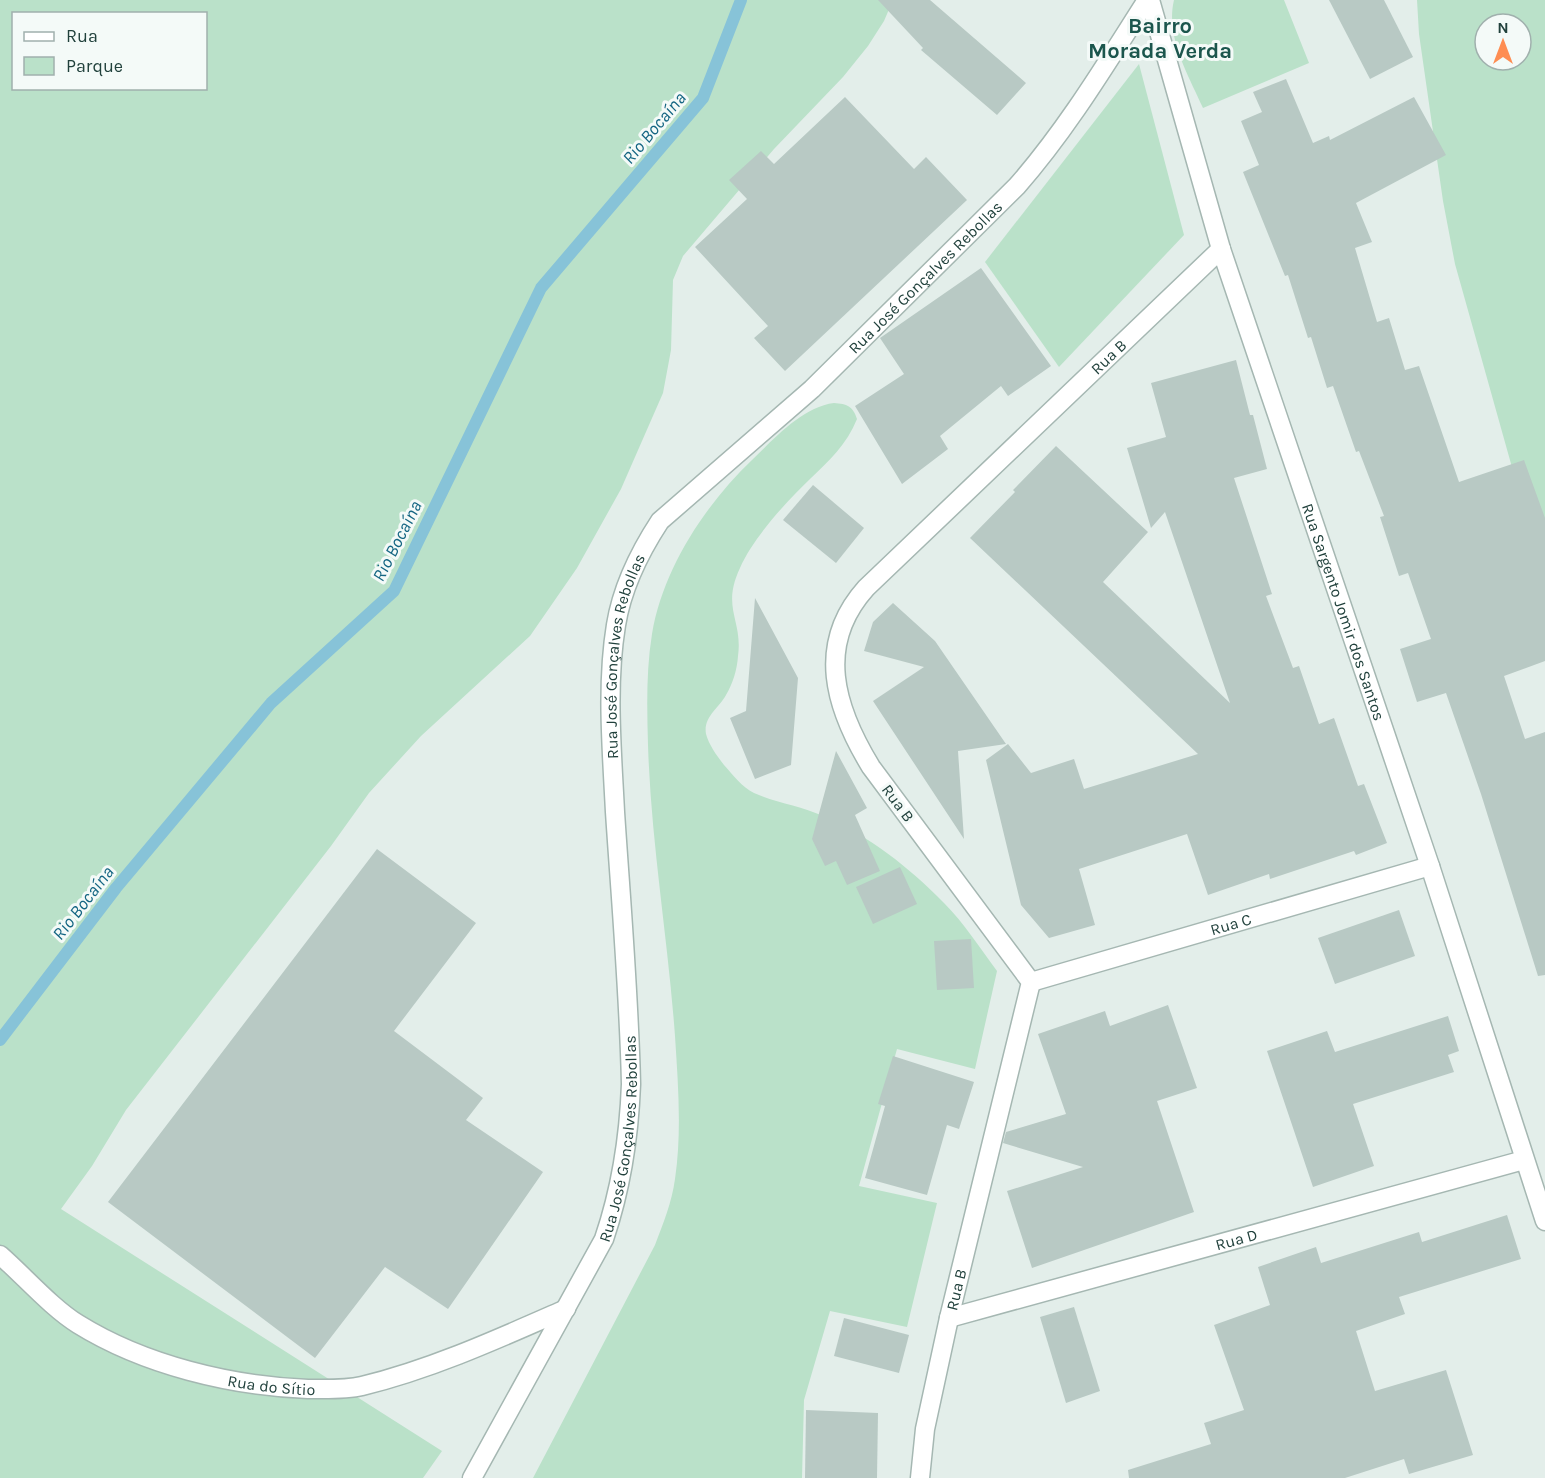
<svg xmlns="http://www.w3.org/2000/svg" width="1545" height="1478" font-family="Karla,sans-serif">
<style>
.green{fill:#bae1c9;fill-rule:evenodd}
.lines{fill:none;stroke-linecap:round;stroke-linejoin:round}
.stream{stroke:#87c3d8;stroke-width:12}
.building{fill:#b8c9c4}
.minor-casing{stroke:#a5b7b2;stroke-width:21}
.minor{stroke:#fff;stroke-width:18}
.labels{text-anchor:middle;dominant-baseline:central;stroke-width:6;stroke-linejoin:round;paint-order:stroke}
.street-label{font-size:16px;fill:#21413c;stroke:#f4faf8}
.water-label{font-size:18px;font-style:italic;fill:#156683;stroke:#f4faf8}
.district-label{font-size:22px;font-weight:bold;fill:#1b564d;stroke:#f4faf8}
</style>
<rect width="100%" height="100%" fill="#e3eeea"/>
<!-- green -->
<g class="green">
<path d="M 0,0 L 893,0 L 884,21 L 868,46 L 843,77 L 774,149 L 683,256 L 673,280 L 671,350 L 663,393 L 621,489 L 577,568 L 530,636 L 421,736 L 369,793 L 331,846 L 126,1110 L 92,1166 L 61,1209 L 442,1451 L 423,1478 L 0,1478 ZM 14,14 L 206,14 L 206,88 L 14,88 Z"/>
<path d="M 1174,0 L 1284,0 L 1309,63 L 1203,108 C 1189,76 1165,37 1174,0 Z"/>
<path d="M 1417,0 L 1545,0 L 1545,585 L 1455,264 L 1443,201 L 1419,34 ZM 1485,24 L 1521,24 L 1521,60 L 1485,60 Z"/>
<polygon points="1139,64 1184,235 1059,367 985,262"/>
<path d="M 834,403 C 847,404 853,406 857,419 C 847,444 829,461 810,479 C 786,502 753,538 740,568 C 721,608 743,620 738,656 C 737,670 733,683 726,695 C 719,708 703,717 706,734 C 709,745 717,756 724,765 C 733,775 742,787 754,793 C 776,803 801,806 823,816 C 869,836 909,867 944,903 C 964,923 980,948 997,971 L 975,1069 L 897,1049 L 859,1186 L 937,1203 L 907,1327 L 830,1311 L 804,1400 L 802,1478 L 533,1478 L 655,1245 C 663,1224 672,1202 675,1179 C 682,1132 678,1083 675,1036 C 668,939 651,843 648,745 C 647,709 646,671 652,634 C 663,569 704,506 752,460 C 774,439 802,407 834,403 Z"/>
</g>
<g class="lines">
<!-- stream -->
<polyline class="stream" points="0,1040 116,888 271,703 394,591 541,288 703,98 741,0"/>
</g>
<!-- building -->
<g class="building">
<polygon points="878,0 930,0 1026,83 997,115 921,50 923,48"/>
<polygon points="1329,0 1384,0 1413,57 1370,79"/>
<polygon points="1286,79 1313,143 1329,136 1330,140 1414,97 1446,155 1356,203 1372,242 1355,248 1377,322 1389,318 1405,370 1419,366 1459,482 1524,460 1545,518 1545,661 1504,676 1525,739 1545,732 1545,975 1538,976 1481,794 1446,693 1417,702 1400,649 1431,639 1408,573 1399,576 1380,517 1384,516 1359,451 1356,452 1333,386 1327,388 1311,337 1308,338 1288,275 1285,276 1243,172 1259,165 1241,121 1262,112 1253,92"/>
<polygon points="845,97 914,169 926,157 967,200 785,371 754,338 768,326 695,247 747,199 729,180 761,151 774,164"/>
<polygon points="981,268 1051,366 1008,396 1001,386 940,436 948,449 902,484 855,406 904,374 880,338"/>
<polygon points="1236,360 1250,415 1253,415 1267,469 1234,478 1272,594 1266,596 1293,668 1299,666 1319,724 1334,718 1358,786 1364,784 1387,843 1356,855 1354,851 1270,879 1269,874 1208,895 1187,834 1079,869 1095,925 1049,938 1021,905 986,760 1008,744 1031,773 1074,759 1084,789 1198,754 970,538 1015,492 1013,490 1056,446 1148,532 1103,582 1230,703 1165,512 1151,528 1127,448 1166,437 1151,383"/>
<polygon points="813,485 864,528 836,563 783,520"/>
<polygon points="755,598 798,678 791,765 755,779 730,718 746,711"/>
<polygon points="893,603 935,641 1006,744 958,751 964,839 873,701 924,667 864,651 873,622"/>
<polygon points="836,751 867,808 855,815 880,871 847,885 836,861 825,866 812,839"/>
<polygon points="377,849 476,923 394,1031 483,1098 466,1120 543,1172 448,1309 385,1267 315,1358 108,1202"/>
<polygon points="900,867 917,904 873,924 856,887"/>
<polygon points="1399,910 1415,956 1335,984 1318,938"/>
<polygon points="971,939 974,988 937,990 934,941"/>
<polygon points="1168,1005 1197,1088 1157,1101 1194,1212 1032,1268 1007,1191 1083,1167 1003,1143 1006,1132 1066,1114 1038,1034 1105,1011 1110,1026"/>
<polygon points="1448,1016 1459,1051 1448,1055 1454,1072 1353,1104 1374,1166 1313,1187 1267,1051 1327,1031 1335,1052"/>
<polygon points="893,1056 974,1082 959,1129 947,1125 927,1195 865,1178 885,1106 878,1104"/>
<polygon points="1507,1215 1521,1259 1399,1297 1405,1314 1356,1331 1375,1391 1446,1370 1473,1455 1409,1474 1404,1459 1345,1478 1129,1478 1128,1470 1211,1444 1204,1423 1244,1410 1214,1325 1270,1305 1258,1267 1316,1247 1321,1263 1419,1232 1422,1242"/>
<polygon points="1074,1307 1100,1391 1066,1403 1040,1317"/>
<polygon points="844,1318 909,1335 899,1373 834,1356"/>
<polygon points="806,1410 878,1413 877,1478 805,1478"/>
</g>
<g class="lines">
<!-- minor casing -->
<g class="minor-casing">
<g id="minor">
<path id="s1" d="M 1150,0 L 1221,249 L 1430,866 L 1545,1221"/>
<path id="s2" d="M 1031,982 L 1430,866"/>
<path id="s3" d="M 0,1255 C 24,1276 52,1308 78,1324 C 144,1365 231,1386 308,1389 C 325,1389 345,1390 362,1386 C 432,1369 500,1338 566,1309"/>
<path id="s4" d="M 949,1318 L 1524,1160"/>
<path id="s5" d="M 472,1478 L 604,1239 C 621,1189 629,1138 631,1084 C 629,993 621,902 615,812 C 612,751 606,686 616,625 C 622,588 639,553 660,521 L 812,389 L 1017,186 C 1067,129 1106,64 1147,0"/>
<path id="s6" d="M 920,1478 L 925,1429 L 949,1318 L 1031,982 L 871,767 C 835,708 815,645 866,588 L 1221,249"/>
</g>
</g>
<!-- minor -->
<use href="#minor" class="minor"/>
</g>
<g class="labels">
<!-- street labels -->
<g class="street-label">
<text stroke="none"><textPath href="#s5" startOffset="1365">Rua José Gonçalves Rebollas</textPath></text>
<text stroke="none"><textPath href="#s6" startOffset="1306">Rua B</textPath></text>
<text stroke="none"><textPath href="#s1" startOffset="642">Rua Sargento Jomir dos Santos</textPath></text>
<text stroke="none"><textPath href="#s5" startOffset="861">Rua José Gonçalves Rebollas</textPath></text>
<text transform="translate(898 803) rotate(53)">Rua B</text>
<text stroke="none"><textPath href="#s2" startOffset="208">Rua C</textPath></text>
<text stroke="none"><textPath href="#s5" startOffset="375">Rua José Gonçalves Rebollas</textPath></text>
<text stroke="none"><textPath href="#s4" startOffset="298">Rua D</textPath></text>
<text stroke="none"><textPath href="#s6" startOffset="192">Rua B</textPath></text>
<text stroke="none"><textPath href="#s3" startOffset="309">Rua do Sítio</textPath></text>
</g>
<!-- water labels -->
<g class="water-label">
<text transform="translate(654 128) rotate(-50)">Rio Bocaína</text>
<text transform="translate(397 541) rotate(-63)">Rio Bocaína</text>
<text transform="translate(83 903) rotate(-52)">Rio Bocaína</text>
</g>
<!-- district labels -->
<g class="district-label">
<text x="1160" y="26">Bairro<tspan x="1160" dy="25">Morada Verda</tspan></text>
</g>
</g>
<!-- legend -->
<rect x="12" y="12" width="195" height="78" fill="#f4faf8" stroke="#a0b0ad" stroke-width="1.5"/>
<rect x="24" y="32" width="30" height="9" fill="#ffffff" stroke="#a0b0ad" stroke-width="1.5"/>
<text x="66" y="42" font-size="18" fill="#21413c">Rua</text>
<rect x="24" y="57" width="30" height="18" fill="#bae1c9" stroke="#a0b0ad" stroke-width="1.5"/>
<text x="66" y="72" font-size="18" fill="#21413c">Parque</text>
<!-- north arrow -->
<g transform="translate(1503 42)"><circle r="28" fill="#f4faf8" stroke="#a0b0ad" stroke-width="1.5"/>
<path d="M0-4.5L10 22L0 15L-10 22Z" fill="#fe8d52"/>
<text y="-9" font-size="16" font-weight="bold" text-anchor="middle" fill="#21413c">N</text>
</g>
</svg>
